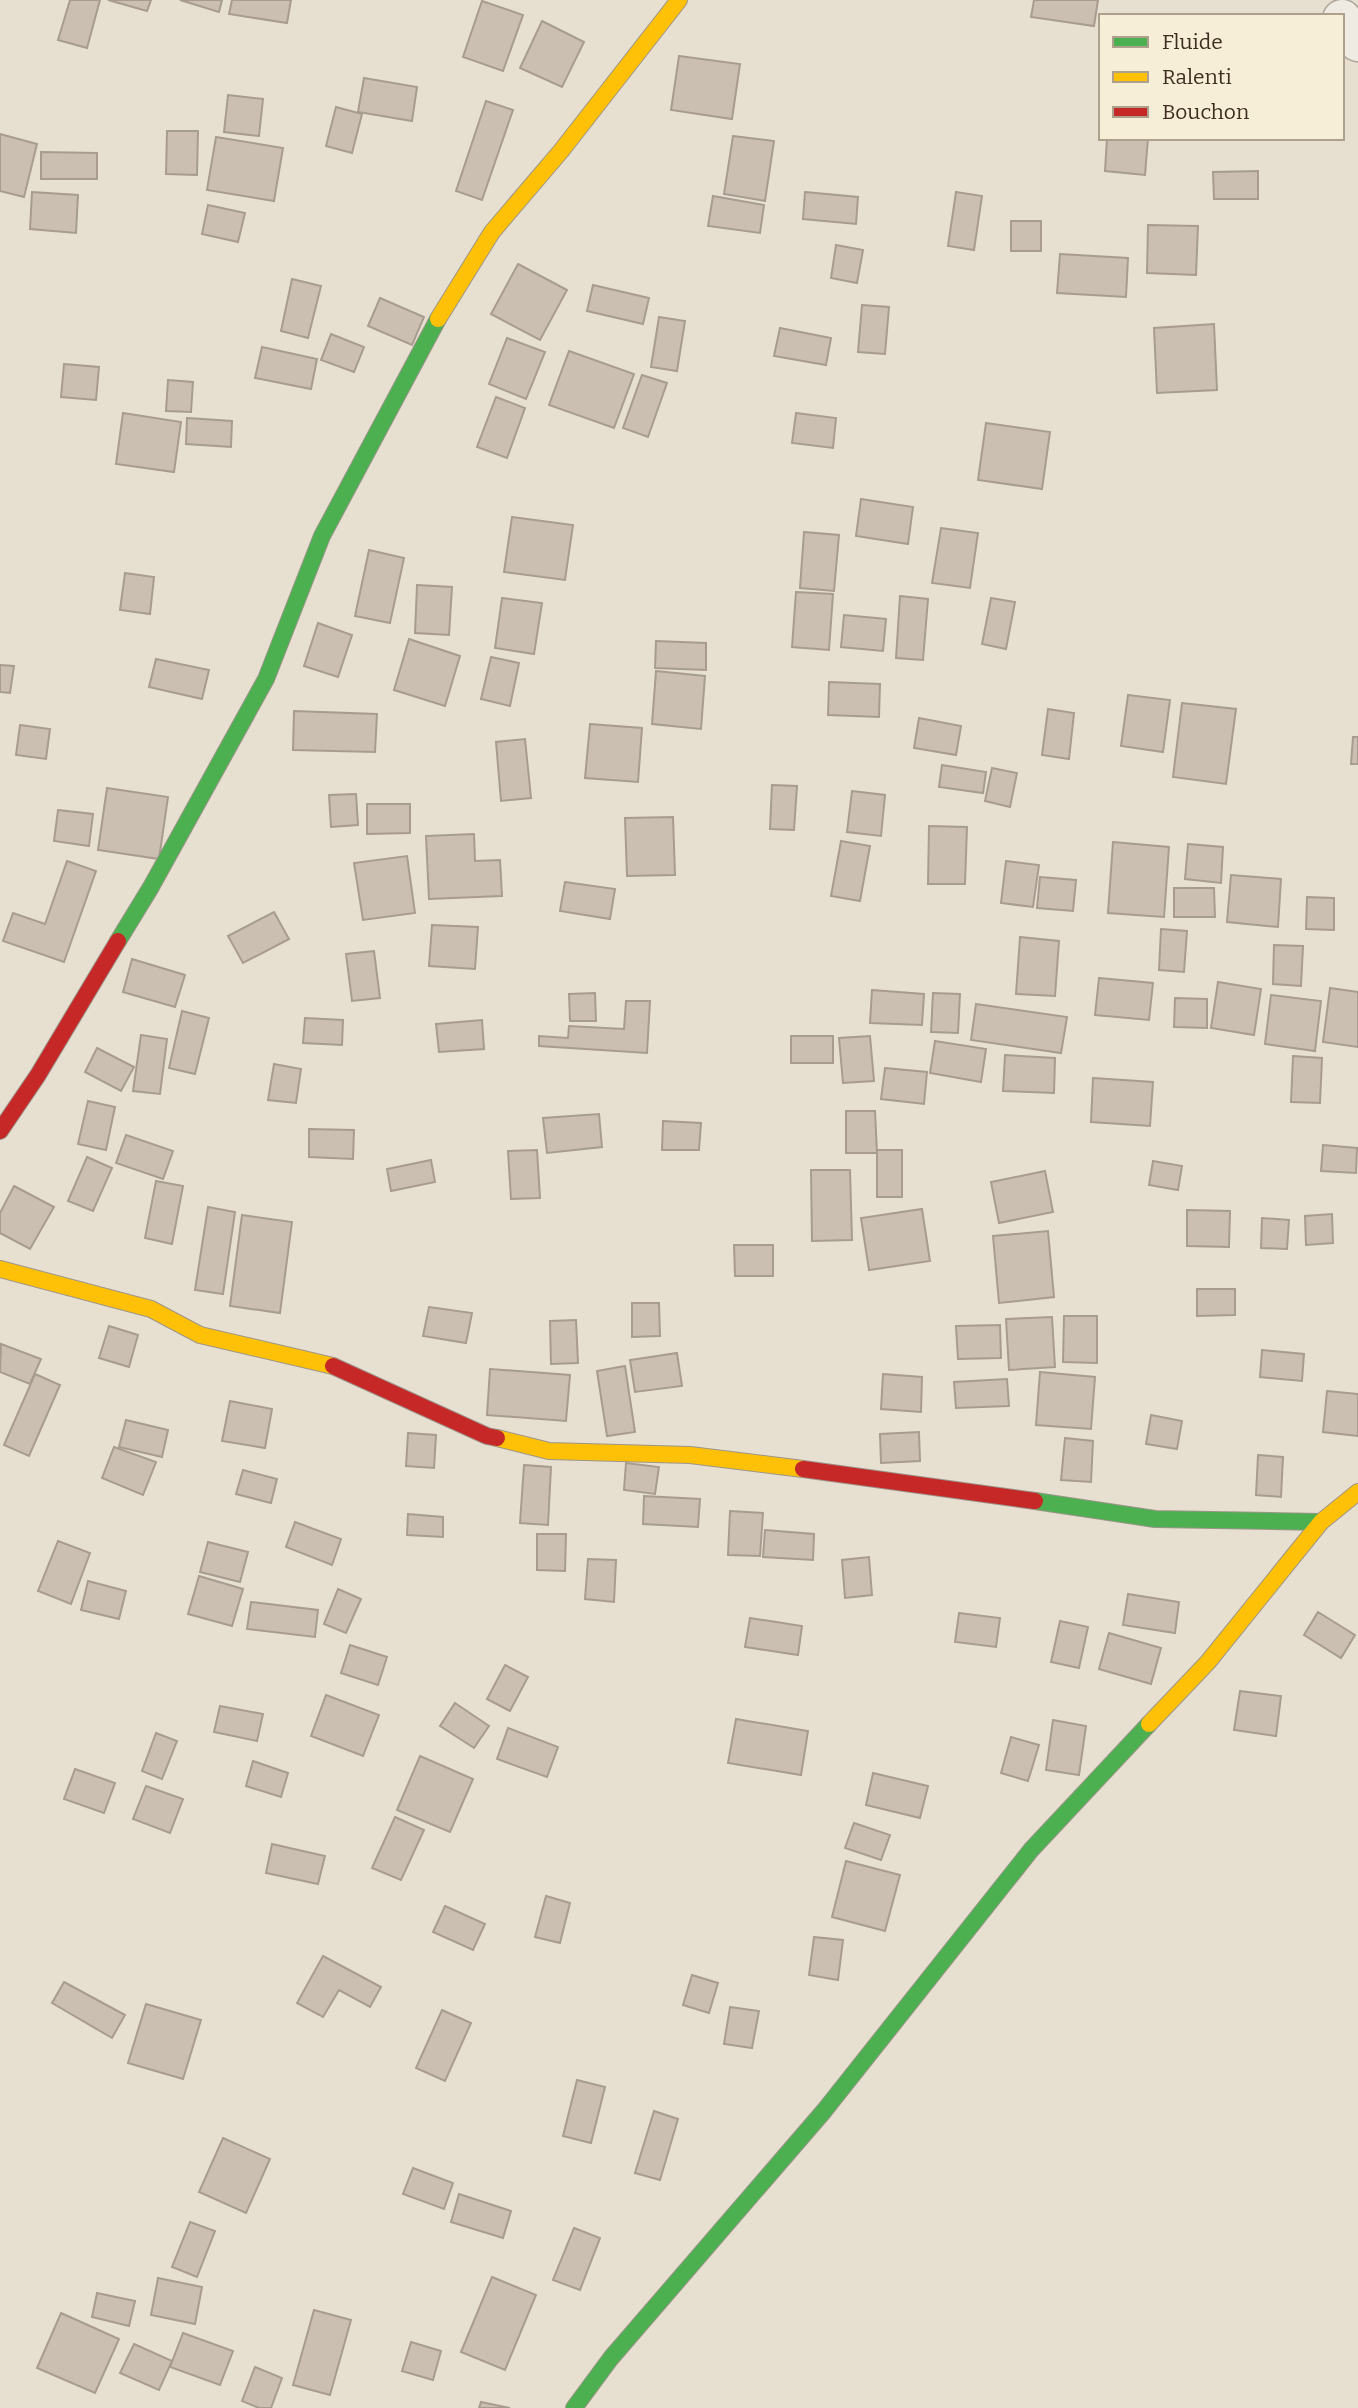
<svg xmlns="http://www.w3.org/2000/svg" width="1358" height="2408" font-family="Bitter,serif">
<style>
.building{fill:#cbbfb2;stroke:#a89c90;stroke-width:2}
.lines{fill:none;stroke-linecap:round;stroke-linejoin:round}
.street-casing{stroke:#ada599;stroke-width:41}
.fast-casing{stroke:#9c958a;stroke-width:18}
.slow-casing{stroke:#9c958a;stroke-width:18}
.jam-casing{stroke:#9c958a;stroke-width:18}
.street{stroke:#efebe3;stroke-width:38}
.fast{stroke:#4caf50;stroke-width:16}
.slow{stroke:#ffc107;stroke-width:16}
.jam{stroke:#c62828;stroke-width:16}
</style>
<rect width="100%" height="100%" fill="#e7e0d1"/>
<!-- building -->
<g class="building">
<polygon points="70,0 100,0 87,48 58,40"/>
<polygon points="108,0 151,0 147,11"/>
<polygon points="180,0 222,0 219,12"/>
<polygon points="232,0 291,0 287,23 229,14"/>
<polygon points="1034,0 1098,0 1094,26 1031,17"/>
<polygon points="482,1 523,15 503,71 463,57"/>
<polygon points="542,21 584,42 562,87 520,68"/>
<polygon points="679,56 740,64 732,119 671,110"/>
<polygon points="364,78 417,87 412,121 358,112"/>
<polygon points="228,95 263,99 259,136 224,132"/>
<polygon points="486,101 513,110 482,200 456,191"/>
<polygon points="336,107 362,114 352,153 326,146"/>
<polygon points="167,131 198,131 197,175 166,174"/>
<polygon points="0,134 37,144 24,197 0,191"/>
<polygon points="733,136 774,141 765,201 724,194"/>
<polygon points="216,137 283,148 274,201 207,190"/>
<polygon points="1107,138 1148,138 1145,175 1105,171"/>
<polygon points="41,152 97,153 97,179 41,179"/>
<polygon points="1258,171 1258,199 1214,199 1213,172"/>
<polygon points="32,192 78,195 76,233 30,229"/>
<polygon points="805,192 858,197 856,224 803,219"/>
<polygon points="956,192 982,196 974,250 948,246"/>
<polygon points="713,196 764,205 760,233 708,226"/>
<polygon points="208,205 245,213 238,242 202,234"/>
<rect x="1011" y="221" width="30" height="30"/>
<polygon points="1148,225 1198,226 1196,275 1147,273"/>
<polygon points="836,245 863,250 857,283 831,278"/>
<polygon points="1060,254 1128,258 1126,297 1057,293"/>
<polygon points="518,264 567,290 540,340 491,314"/>
<polygon points="292,279 321,286 308,338 281,331"/>
<polygon points="593,285 649,298 643,324 587,311"/>
<polygon points="380,298 424,317 412,345 368,326"/>
<polygon points="862,305 889,307 885,354 858,352"/>
<polygon points="659,317 685,321 677,371 651,367"/>
<polygon points="1214,324 1217,390 1157,393 1154,328"/>
<polygon points="780,328 831,338 826,365 774,356"/>
<polygon points="331,334 364,347 354,372 321,360"/>
<polygon points="507,338 545,352 526,399 489,384"/>
<polygon points="262,347 317,359 311,389 255,378"/>
<polygon points="569,351 634,374 614,428 549,405"/>
<polygon points="64,364 99,367 96,400 61,397"/>
<polygon points="642,375 667,383 648,437 623,428"/>
<polygon points="168,380 193,382 191,412 166,411"/>
<polygon points="496,397 525,408 507,458 477,447"/>
<polygon points="123,413 181,422 174,472 116,464"/>
<polygon points="796,413 836,418 833,448 792,443"/>
<polygon points="187,418 232,421 231,447 186,444"/>
<polygon points="986,423 1050,432 1042,489 978,480"/>
<polygon points="861,499 913,507 908,544 856,536"/>
<polygon points="512,517 573,525 565,580 504,572"/>
<polygon points="941,528 978,533 970,588 932,583"/>
<polygon points="804,532 839,535 834,591 800,588"/>
<polygon points="369,550 404,558 390,623 355,616"/>
<polygon points="125,573 154,577 150,614 120,610"/>
<polygon points="417,585 452,587 449,635 415,633"/>
<polygon points="796,592 833,594 829,650 792,647"/>
<polygon points="900,596 928,599 923,660 896,658"/>
<polygon points="502,598 542,603 534,654 495,648"/>
<polygon points="991,598 1015,602 1006,649 982,644"/>
<polygon points="844,615 886,619 883,651 841,647"/>
<polygon points="318,623 352,635 338,677 304,666"/>
<polygon points="409,639 460,656 445,706 394,690"/>
<polygon points="656,641 706,643 706,670 655,668"/>
<polygon points="491,657 519,663 510,706 481,699"/>
<polygon points="156,659 209,670 202,699 149,687"/>
<polygon points="0,665 14,666 10,693 0,692"/>
<polygon points="656,671 705,676 701,729 652,724"/>
<polygon points="829,682 880,684 879,717 828,715"/>
<polygon points="1128,695 1170,700 1163,752 1121,746"/>
<polygon points="1182,703 1236,709 1226,784 1173,777"/>
<polygon points="1048,709 1074,713 1069,759 1042,755"/>
<polygon points="294,711 377,714 375,752 293,750"/>
<polygon points="919,718 961,726 956,755 914,748"/>
<polygon points="590,724 642,728 638,782 585,778"/>
<polygon points="20,725 50,729 46,759 16,755"/>
<polygon points="1353,737 1358,737 1358,764 1351,764"/>
<polygon points="525,739 531,798 501,801 496,742"/>
<polygon points="942,765 986,772 983,793 939,787"/>
<polygon points="992,768 1017,773 1010,807 985,801"/>
<polygon points="772,785 797,786 794,830 770,829"/>
<polygon points="107,788 168,797 159,859 98,850"/>
<polygon points="852,791 885,795 881,836 847,832"/>
<polygon points="356,794 358,825 331,827 329,795"/>
<polygon points="367,804 410,804 410,833 367,834"/>
<polygon points="58,810 93,814 89,846 54,841"/>
<polygon points="673,817 675,875 627,876 625,818"/>
<polygon points="929,826 967,827 965,884 928,884"/>
<polygon points="474,834 475,861 500,860 502,896 429,899 426,836"/>
<polygon points="841,841 870,846 860,901 831,896"/>
<polygon points="1113,842 1169,847 1164,917 1108,913"/>
<polygon points="1188,844 1223,847 1221,883 1185,879"/>
<polygon points="407,856 415,913 363,920 354,863"/>
<polygon points="67,861 96,871 64,962 3,941 13,913 45,924"/>
<polygon points="1006,861 1039,865 1033,907 1001,903"/>
<polygon points="1231,875 1281,879 1278,927 1227,922"/>
<polygon points="1040,877 1076,880 1073,911 1037,908"/>
<polygon points="565,882 615,889 610,919 560,911"/>
<polygon points="1174,888 1214,888 1215,917 1174,917"/>
<polygon points="1307,897 1334,898 1334,930 1306,929"/>
<polygon points="274,912 289,939 243,963 228,936"/>
<polygon points="432,925 478,927 475,969 429,966"/>
<polygon points="1161,929 1187,931 1184,972 1159,970"/>
<polygon points="1020,937 1059,941 1055,996 1016,994"/>
<polygon points="1274,945 1303,946 1301,986 1273,984"/>
<polygon points="374,951 380,998 352,1001 346,954"/>
<polygon points="132,959 185,975 175,1007 123,992"/>
<polygon points="1099,978 1153,983 1149,1020 1095,1015"/>
<polygon points="1218,982 1261,989 1254,1035 1211,1028"/>
<polygon points="1330,988 1358,992 1358,1047 1323,1042"/>
<polygon points="872,990 924,994 922,1025 870,1023"/>
<polygon points="595,993 596,1021 570,1021 569,994"/>
<polygon points="933,993 960,994 958,1033 931,1032"/>
<polygon points="1271,995 1321,1001 1315,1051 1265,1044"/>
<polygon points="1175,998 1207,999 1207,1028 1174,1027"/>
<polygon points="626,1001 650,1001 647,1053 539,1046 539,1036 568,1038 569,1026 624,1029"/>
<polygon points="976,1004 1067,1017 1061,1053 971,1040"/>
<polygon points="182,1011 209,1018 195,1074 169,1068"/>
<polygon points="305,1018 343,1020 342,1045 303,1043"/>
<polygon points="482,1020 484,1049 439,1052 436,1024"/>
<polygon points="141,1035 167,1039 160,1094 133,1091"/>
<rect x="791" y="1036" width="42" height="27"/>
<polygon points="870,1036 874,1081 843,1083 839,1038"/>
<polygon points="935,1041 986,1049 981,1082 930,1073"/>
<polygon points="97,1048 134,1067 121,1091 85,1072"/>
<polygon points="1005,1055 1055,1058 1054,1093 1003,1091"/>
<polygon points="1293,1056 1322,1058 1320,1103 1291,1102"/>
<polygon points="274,1064 301,1069 296,1103 268,1100"/>
<polygon points="885,1068 927,1072 924,1104 881,1099"/>
<polygon points="1093,1078 1153,1082 1150,1126 1091,1122"/>
<polygon points="88,1101 115,1107 106,1150 78,1144"/>
<polygon points="846,1111 875,1111 877,1153 846,1153"/>
<polygon points="599,1114 602,1147 547,1153 543,1118"/>
<polygon points="663,1121 701,1123 699,1150 662,1150"/>
<polygon points="309,1129 354,1130 353,1159 309,1157"/>
<polygon points="126,1135 173,1151 163,1179 116,1163"/>
<polygon points="1323,1145 1357,1148 1356,1173 1321,1171"/>
<polygon points="537,1150 540,1198 511,1199 508,1151"/>
<rect x="877" y="1150" width="25" height="47"/>
<polygon points="87,1157 112,1168 93,1211 68,1201"/>
<polygon points="431,1160 435,1182 391,1191 387,1169"/>
<polygon points="1153,1161 1182,1166 1178,1190 1149,1185"/>
<polygon points="811,1170 850,1170 852,1240 812,1241"/>
<polygon points="1045,1171 1053,1212 999,1223 991,1182"/>
<polygon points="156,1181 183,1186 172,1244 145,1238"/>
<polygon points="14,1186 54,1207 30,1249 0,1233 0,1213"/>
<polygon points="208,1207 235,1212 223,1294 195,1290"/>
<polygon points="922,1209 930,1261 869,1270 861,1218"/>
<polygon points="1187,1210 1230,1211 1229,1247 1187,1246"/>
<polygon points="1332,1214 1333,1243 1306,1245 1305,1216"/>
<polygon points="242,1215 292,1222 280,1313 230,1306"/>
<polygon points="1262,1218 1289,1220 1287,1249 1261,1248"/>
<polygon points="1048,1231 1054,1297 999,1303 993,1236"/>
<polygon points="734,1245 773,1245 773,1276 735,1276"/>
<polygon points="1197,1289 1235,1289 1235,1315 1197,1316"/>
<polygon points="632,1303 659,1303 660,1336 632,1337"/>
<polygon points="429,1307 472,1313 466,1343 423,1336"/>
<polygon points="1064,1316 1097,1316 1097,1363 1063,1362"/>
<polygon points="1052,1317 1055,1367 1009,1370 1006,1319"/>
<polygon points="576,1320 578,1363 551,1364 550,1321"/>
<polygon points="1000,1325 1001,1358 958,1359 956,1326"/>
<polygon points="109,1326 138,1335 129,1367 99,1358"/>
<polygon points="1,1344 41,1359 30,1384 0,1372"/>
<polygon points="1262,1350 1304,1354 1302,1381 1260,1377"/>
<polygon points="677,1353 682,1386 635,1392 630,1360"/>
<polygon points="625,1366 635,1432 607,1436 597,1371"/>
<polygon points="490,1369 570,1375 566,1421 487,1415"/>
<polygon points="1040,1372 1095,1377 1091,1429 1036,1425"/>
<polygon points="35,1374 60,1385 29,1456 4,1445"/>
<polygon points="883,1374 922,1377 921,1412 881,1409"/>
<polygon points="1007,1379 1009,1406 956,1408 954,1382"/>
<polygon points="1327,1391 1358,1394 1358,1436 1323,1432"/>
<polygon points="230,1401 272,1409 265,1448 222,1441"/>
<polygon points="1151,1415 1182,1421 1177,1449 1146,1444"/>
<polygon points="126,1420 168,1430 162,1457 119,1447"/>
<polygon points="919,1432 920,1461 881,1463 880,1434"/>
<polygon points="408,1433 436,1435 434,1468 406,1466"/>
<polygon points="1065,1438 1093,1441 1091,1482 1061,1480"/>
<polygon points="114,1447 156,1462 143,1495 102,1478"/>
<polygon points="1258,1455 1283,1457 1281,1497 1256,1495"/>
<polygon points="626,1463 659,1467 655,1494 624,1490"/>
<polygon points="524,1465 551,1467 548,1525 520,1523"/>
<polygon points="243,1470 277,1479 271,1503 236,1494"/>
<polygon points="644,1496 700,1499 698,1527 643,1524"/>
<polygon points="730,1511 763,1513 760,1556 728,1555"/>
<polygon points="408,1514 443,1517 443,1537 407,1535"/>
<polygon points="295,1522 341,1539 332,1565 286,1547"/>
<polygon points="765,1530 814,1534 813,1560 763,1557"/>
<polygon points="537,1534 566,1534 565,1571 537,1570"/>
<polygon points="58,1541 90,1553 71,1604 38,1591"/>
<polygon points="208,1542 248,1552 240,1582 200,1572"/>
<polygon points="869,1557 872,1595 845,1598 842,1560"/>
<polygon points="588,1559 616,1560 614,1602 585,1599"/>
<polygon points="199,1576 243,1589 232,1626 188,1614"/>
<polygon points="88,1581 126,1591 119,1619 81,1610"/>
<polygon points="338,1589 361,1599 346,1633 324,1624"/>
<polygon points="1128,1594 1179,1602 1175,1633 1123,1625"/>
<polygon points="251,1602 318,1610 315,1637 247,1629"/>
<polygon points="1318,1612 1355,1635 1341,1658 1304,1635"/>
<polygon points="959,1613 1000,1618 996,1647 955,1642"/>
<polygon points="750,1618 802,1626 798,1655 745,1647"/>
<polygon points="1060,1621 1088,1627 1079,1668 1051,1662"/>
<polygon points="1109,1633 1161,1648 1151,1684 1099,1669"/>
<polygon points="350,1645 387,1657 378,1685 341,1673"/>
<polygon points="505,1665 528,1677 510,1711 487,1699"/>
<polygon points="1240,1691 1281,1696 1276,1736 1234,1730"/>
<polygon points="326,1695 379,1715 363,1756 311,1736"/>
<polygon points="455,1703 489,1726 474,1748 440,1726"/>
<polygon points="220,1706 263,1714 257,1741 214,1732"/>
<polygon points="736,1719 808,1731 801,1775 728,1763"/>
<polygon points="1053,1720 1086,1726 1079,1775 1046,1770"/>
<polygon points="508,1728 558,1747 547,1777 497,1759"/>
<polygon points="156,1733 177,1741 162,1779 142,1771"/>
<polygon points="1011,1737 1039,1745 1028,1781 1001,1773"/>
<polygon points="420,1756 473,1779 450,1832 397,1810"/>
<polygon points="253,1761 288,1773 281,1797 246,1786"/>
<polygon points="75,1769 115,1783 104,1813 64,1799"/>
<polygon points="873,1773 928,1786 920,1818 866,1805"/>
<polygon points="146,1786 183,1799 170,1833 133,1819"/>
<polygon points="395,1817 424,1830 401,1880 372,1868"/>
<polygon points="854,1823 890,1835 881,1860 845,1848"/>
<polygon points="272,1844 325,1856 318,1884 266,1873"/>
<polygon points="846,1861 900,1875 885,1931 832,1917"/>
<polygon points="546,1896 570,1903 560,1943 535,1937"/>
<polygon points="445,1906 485,1924 473,1950 433,1932"/>
<polygon points="814,1937 843,1940 838,1980 809,1975"/>
<polygon points="323,1956 381,1987 370,2007 339,1990 323,2017 297,2003"/>
<polygon points="692,1975 718,1983 709,2013 683,2005"/>
<polygon points="64,1982 125,2015 112,2038 52,2003"/>
<polygon points="146,2004 201,2020 183,2079 128,2063"/>
<polygon points="730,2007 759,2011 752,2048 724,2044"/>
<polygon points="442,2010 471,2023 445,2081 416,2068"/>
<polygon points="577,2080 605,2087 591,2143 563,2136"/>
<polygon points="654,2111 678,2119 660,2180 635,2173"/>
<polygon points="223,2138 270,2159 246,2213 199,2192"/>
<polygon points="413,2168 453,2183 444,2209 403,2194"/>
<polygon points="459,2194 511,2211 503,2238 451,2222"/>
<polygon points="190,2222 215,2231 197,2277 172,2267"/>
<polygon points="574,2228 600,2238 580,2290 553,2280"/>
<polygon points="492,2277 536,2295 505,2370 461,2352"/>
<polygon points="158,2278 202,2287 195,2324 151,2315"/>
<polygon points="97,2293 135,2301 129,2326 92,2317"/>
<polygon points="314,2310 351,2320 330,2395 293,2385"/>
<polygon points="61,2313 119,2339 95,2393 37,2368"/>
<polygon points="183,2333 233,2351 220,2385 170,2367"/>
<polygon points="411,2342 441,2351 433,2380 402,2371"/>
<polygon points="134,2344 172,2361 159,2390 120,2373"/>
<polygon points="255,2367 282,2378 271,2408 259,2408 242,2401"/>
<polygon points="481,2402 510,2408 479,2408"/>
</g>
<g class="lines">
<!-- street casing -->
<g class="street-casing">
<polyline id="street" points="1342,19 1358,42"/>
</g>
<!-- fast casing -->
<g class="fast-casing">
<g id="fast">
<polyline points="118,941 151,887 266,679 322,536 438,319"/>
<polyline points="1035,1501 1155,1519 1321,1522"/>
<polyline points="574,2408 611,2358 824,2111 1031,1850 1149,1724"/>
</g>
</g>
<!-- slow casing -->
<g class="slow-casing">
<g id="slow">
<polyline points="438,319 492,232 561,151 679,0"/>
<polyline points="0,1269 151,1309 200,1335 333,1366"/>
<polyline points="497,1438 549,1451 690,1455 803,1469"/>
<polyline points="1149,1724 1208,1662 1321,1522 1358,1492"/>
</g>
</g>
<!-- jam casing -->
<g class="jam-casing">
<g id="jam">
<polyline points="0,1131 38,1075 118,941"/>
<polyline points="333,1366 487,1436 497,1438"/>
<polyline points="803,1469 1035,1501"/>
</g>
</g>
<!-- street -->
<use href="#street" class="street"/>
<!-- fast -->
<use href="#fast" class="fast"/>
<!-- slow -->
<use href="#slow" class="slow"/>
<!-- jam -->
<use href="#jam" class="jam"/>
</g>
<!-- legend -->
<rect x="1099" y="14" width="245" height="126" fill="#f7eed8" stroke="#ada18e" stroke-width="2"/>
<rect x="1113" y="37" width="35" height="10" fill="#4caf50" stroke="#ada18e" stroke-width="2"/>
<text x="1162" y="49" font-size="21" fill="#3d2e20">Fluide</text>
<rect x="1113" y="72" width="35" height="10" fill="#ffc107" stroke="#ada18e" stroke-width="2"/>
<text x="1162" y="84" font-size="21" fill="#3d2e20">Ralenti</text>
<rect x="1113" y="107" width="35" height="10" fill="#c62828" stroke="#ada18e" stroke-width="2"/>
<text x="1162" y="119" font-size="21" fill="#3d2e20">Bouchon</text>
</svg>
